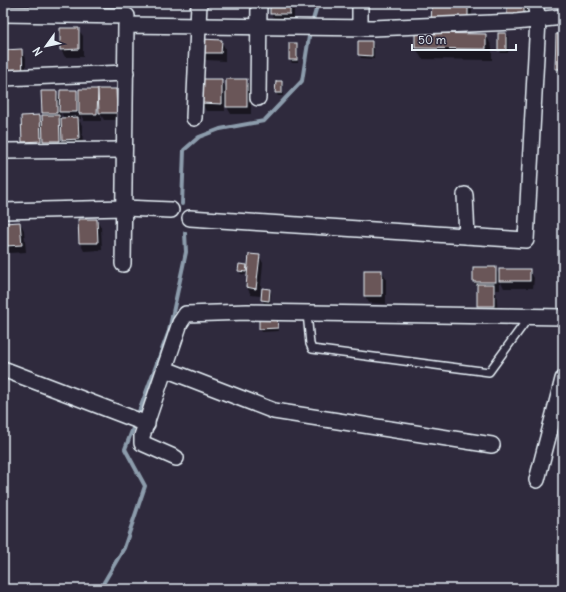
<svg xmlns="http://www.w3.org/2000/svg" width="566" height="592" font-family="Delius,sans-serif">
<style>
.shadow{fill:#0007;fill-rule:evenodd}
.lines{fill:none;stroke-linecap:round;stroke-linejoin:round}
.stream{stroke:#8c9cac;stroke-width:4}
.building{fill:#6a5659;stroke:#e8f1f8}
.lane-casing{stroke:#e8f1f8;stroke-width:10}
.street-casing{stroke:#e8f1f8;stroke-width:18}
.lane{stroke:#2f2a3d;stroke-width:7}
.street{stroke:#2f2a3d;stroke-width:15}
</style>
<rect width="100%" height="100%" fill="#2f2a3d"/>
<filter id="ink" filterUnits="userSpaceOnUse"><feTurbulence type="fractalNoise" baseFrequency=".025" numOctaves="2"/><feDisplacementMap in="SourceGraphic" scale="8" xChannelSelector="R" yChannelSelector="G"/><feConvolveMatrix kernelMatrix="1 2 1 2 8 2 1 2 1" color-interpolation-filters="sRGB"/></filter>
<g filter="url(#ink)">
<!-- shadow -->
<g class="shadow">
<polygon points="11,3 90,3 90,16 34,16"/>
<polygon points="271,3 294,3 294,21 275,21 271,13"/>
<polygon points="433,3 468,3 472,10 471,30"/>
<polygon points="508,3 524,3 528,11 528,27"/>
<polygon points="78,29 83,36 83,57 65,57 61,50"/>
<polygon points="506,34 508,37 508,53 501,53 499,49"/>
<polygon points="486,35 492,47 492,60 422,59 416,48"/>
<polygon points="563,35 563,76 561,76 556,69"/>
<polygon points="3,37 6,42 6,51 21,50 26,58 26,85 3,84 3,59 5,63 5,57 3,57"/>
<polygon points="221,41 225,48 225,61 206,60 202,53"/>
<polygon points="372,42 374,46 374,59 361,58 359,55"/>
<polygon points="296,44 298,47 298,63 292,63 290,60"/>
<polygon points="221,80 227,89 247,80 251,88 251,114 231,114 225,104 225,111 206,111 202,103"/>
<polygon points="277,82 281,82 283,85 283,96 278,96 276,93"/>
<path d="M 97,90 L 100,95 L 115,90 L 120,97 L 120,120 L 104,120 L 101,115 L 101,121 L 84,121 L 81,115 L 81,119 L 78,119 L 82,125 L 83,147 L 67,148 L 63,141 L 64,148 L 48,148 L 45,142 L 45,148 L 28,149 L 23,141 L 40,116 L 43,123 L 43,113 L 56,92 L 61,99 L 77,91 L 80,97 ZM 61,112 L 64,119 L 61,119 Z"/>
<polygon points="3,95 9,102 7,125 3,124"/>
<polygon points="3,183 6,188 5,212 3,212"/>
<polygon points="79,220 97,220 101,227 102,250 84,251 80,243"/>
<polygon points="20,223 24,230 26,252 10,253 6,246"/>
<polygon points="259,256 263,263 260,296 251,295 247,287 248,275 241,274 239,270 246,266 248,270"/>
<polygon points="495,268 500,276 529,270 534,278 533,288 504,288 500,280 500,290 496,290 498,314 482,313 478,306 478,289 474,282"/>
<polygon points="382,271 386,279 386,304 369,303 365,296"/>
<polygon points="269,290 271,293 270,304 264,303 262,300"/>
<polygon points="276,318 279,331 262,332 260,328"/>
</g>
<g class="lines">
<!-- stream -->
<g class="stream">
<polyline points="312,23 318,3"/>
<polyline points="182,204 184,150 199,137 220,129 264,121 302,81 310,30"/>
<polyline points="137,417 169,331 186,252 185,233"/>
<polyline points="100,589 124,548 145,486 125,449 135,423"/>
</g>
</g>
<!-- building -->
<g class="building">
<rect x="10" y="3" width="16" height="9"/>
<rect x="29" y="3" width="18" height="6"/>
<rect x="48" y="3" width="16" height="6"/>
<polygon points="66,3 86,3 87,8 66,8"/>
<rect x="270" y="3" width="20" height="11"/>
<polygon points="432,3 468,3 468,23 431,23"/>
<rect x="507" y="3" width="17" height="17"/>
<polygon points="60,28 79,28 79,49 60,50"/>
<polygon points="415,33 486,34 486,49 415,48"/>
<rect x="498" y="33" width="8" height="17"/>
<polygon points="556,34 563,34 563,69 555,69"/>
<polygon points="201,39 222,40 221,53 201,53"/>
<polygon points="358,41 372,41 372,56 358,55"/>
<rect x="289" y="43" width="8" height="17"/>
<polygon points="22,49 23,78 4,78 4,50"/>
<rect x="562" y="75" width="1" height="37"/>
<polygon points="201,79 222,79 222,104 201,103"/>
<rect x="226" y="79" width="21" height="28"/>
<polygon points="276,81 282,81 282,93 275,93"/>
<polygon points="79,89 98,89 97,114 79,114"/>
<polygon points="98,89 116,89 117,113 99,113"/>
<polygon points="60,90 77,90 77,112 59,112"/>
<polygon points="41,91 57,91 57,113 42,113"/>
<polygon points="3,94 5,94 3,117"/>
<polygon points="40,115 41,141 22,142 21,116"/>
<polygon points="42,115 59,115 60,141 43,141"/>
<polygon points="78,117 79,139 62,140 61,118"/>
<polygon points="78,219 97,219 98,243 79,243"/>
<polygon points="20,222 22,245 5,246 3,223"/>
<polygon points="249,254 260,255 256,289 246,287"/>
<polygon points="239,264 247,265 246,272 238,271"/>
<rect x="473" y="267" width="23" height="15"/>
<rect x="499" y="269" width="31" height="12"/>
<rect x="364" y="270" width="18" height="26"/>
<rect x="477" y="284" width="17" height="22"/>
<polygon points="262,288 270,289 269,301 261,300"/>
<polygon points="277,317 278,328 259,329 259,318"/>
</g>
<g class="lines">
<!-- lane casing -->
<g class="lane-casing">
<polyline id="lane" points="307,313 310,344 312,349 489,372 529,317"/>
</g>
<!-- street casing -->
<g class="street-casing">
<g id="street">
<polyline points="3,14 127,16"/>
<polyline points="360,28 360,3"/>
<polyline points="3,78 126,73"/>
<polyline points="258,98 259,3"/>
<polyline points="194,118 199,3"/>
<polyline points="3,151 124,150"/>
<polyline points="465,195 467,236"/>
<polyline points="3,211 124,208 171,210"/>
<polyline points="190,218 526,240 538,20 535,3"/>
<polyline points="123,264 126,25 373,28 515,22 563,17"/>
<polyline points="3,369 147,424"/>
<polyline points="165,369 274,411 492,445"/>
<polyline points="176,458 142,443 142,436 180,323 186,314 247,312 563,317"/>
<polyline points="537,480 563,379"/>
</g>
</g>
<!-- lane -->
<use href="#lane" class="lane"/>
<!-- street -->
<use href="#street" class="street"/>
</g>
</g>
<!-- margin -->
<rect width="566" height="592" fill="none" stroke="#2f2a3d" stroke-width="16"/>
<rect x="8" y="8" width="550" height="576" fill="none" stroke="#e8f1f8" stroke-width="1.5" filter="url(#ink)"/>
<!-- north arrow -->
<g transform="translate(46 46) rotate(237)" stroke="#2f2a3d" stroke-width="3" paint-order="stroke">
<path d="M0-3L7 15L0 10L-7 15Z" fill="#e8f1f8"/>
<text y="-6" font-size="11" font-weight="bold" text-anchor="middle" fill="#e8f1f8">N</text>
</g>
<!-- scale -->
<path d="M412 44v6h104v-6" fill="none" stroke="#e8f1f8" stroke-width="2"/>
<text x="418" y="44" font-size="12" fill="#e8f1f8" stroke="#2f2a3d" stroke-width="3" paint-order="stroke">50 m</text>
</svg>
